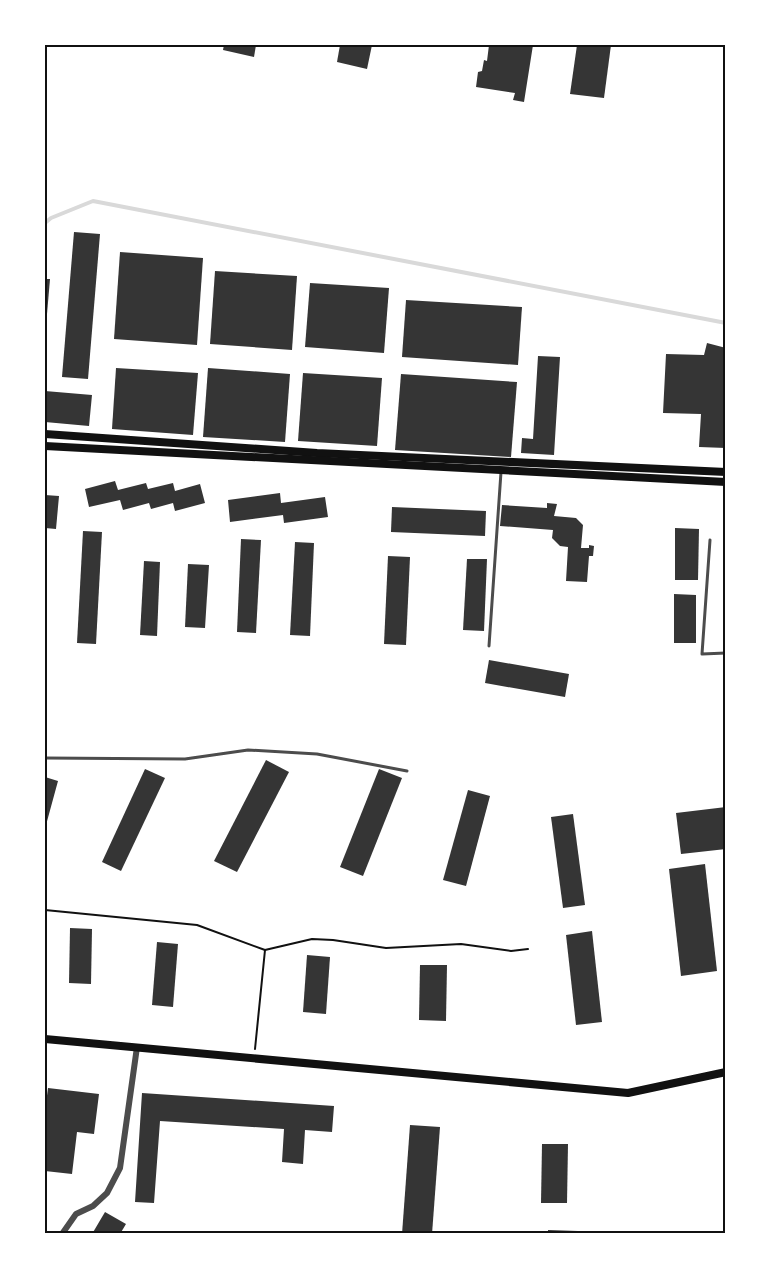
<svg xmlns="http://www.w3.org/2000/svg" width="771" height="1279" font-family="'IBM Plex Sans',sans-serif">
<style>
.lines{fill:none;stroke-linecap:round;stroke-linejoin:round}
.stream{stroke:#d9d9d9;stroke-width:4}
.building{fill:#353535}
.path{stroke:#111;stroke-width:2}
.service{stroke:#4c4c4c;stroke-width:3}
.minor{stroke:#4c4c4c;stroke-width:6}
.secondary{stroke:#111;stroke-width:8}
.neatline{fill:none;stroke:#111;stroke-width:2}
</style>
<rect width="100%" height="100%" fill="#fff"/>
<g class="lines">
<!-- stream -->
<polyline class="stream" points="45,223 51,218 93,201 726,323"/>
</g>
<!-- building -->
<g class="building">
<polygon points="224,45 256,45 254,57 223,50"/>
<polygon points="340,45 372,45 367,69 337,62"/>
<polygon points="489,45 533,45 524,102 513,100 515,93 476,87 478,72 482,71 484,60 487,61"/>
<polygon points="577,45 611,45 604,98 570,94"/>
<polygon points="74,232 100,234 88,379 62,377"/>
<polygon points="120,252 203,258 197,345 114,339"/>
<polygon points="215,271 297,276 292,350 210,344"/>
<polygon points="45,279 50,279 47,314 45,314"/>
<polygon points="310,283 389,288 384,353 305,347"/>
<polygon points="406,300 522,307 518,365 402,357"/>
<polygon points="707,343 726,348 726,448 699,447 701,414 663,413 666,354 704,355"/>
<polygon points="538,356 560,357 554,455 521,453 522,438 533,439"/>
<polygon points="116,368 198,373 193,435 112,429"/>
<polygon points="208,368 290,374 285,442 203,437"/>
<polygon points="303,373 382,378 377,446 298,441"/>
<polygon points="401,374 517,382 511,457 395,450"/>
<polygon points="45,391 92,395 89,426 45,422"/>
<polygon points="115,481 118,490 146,483 148,489 173,483 175,491 200,484 205,503 175,511 173,503 151,509 149,503 123,510 120,500 89,507 85,489"/>
<polygon points="280,493 281,503 325,497 328,517 284,523 283,515 230,522 228,500"/>
<polygon points="45,495 59,496 56,529 45,528"/>
<polygon points="547,503 557,504 554,516 576,518 583,525 581,548 589,548 589,545 594,546 593,556 589,556 587,582 566,581 568,547 560,546 552,538 553,530 500,526 502,505 547,508"/>
<polygon points="392,507 486,511 485,536 391,532"/>
<polygon points="675,528 699,529 698,580 675,580"/>
<polygon points="83,531 102,532 96,644 77,643"/>
<polygon points="241,539 261,540 256,633 237,632"/>
<polygon points="295,542 314,543 310,636 290,635"/>
<polygon points="388,556 410,557 406,645 384,644"/>
<polygon points="467,559 487,559 484,631 463,630"/>
<polygon points="144,561 160,562 157,636 140,635"/>
<polygon points="188,564 209,565 205,628 185,627"/>
<polygon points="674,594 696,595 696,643 674,643"/>
<polygon points="489,660 569,674 565,697 485,683"/>
<polygon points="266,760 289,772 237,872 214,861"/>
<polygon points="145,769 165,778 121,871 102,862"/>
<polygon points="379,769 402,778 363,876 340,867"/>
<polygon points="45,777 58,781 46,825 45,825"/>
<polygon points="468,790 490,796 466,886 443,880"/>
<polygon points="726,807 726,849 681,854 676,813"/>
<polygon points="573,814 585,905 563,908 551,817"/>
<polygon points="705,864 717,971 681,976 669,869"/>
<polygon points="70,928 92,929 91,984 69,983"/>
<polygon points="592,931 602,1022 576,1025 566,935"/>
<polygon points="157,942 178,944 173,1007 152,1005"/>
<polygon points="307,955 330,957 326,1014 303,1012"/>
<polygon points="420,965 447,965 446,1021 419,1020"/>
<polygon points="48,1088 99,1094 94,1134 77,1132 72,1174 45,1171 45,1111"/>
<polygon points="142,1093 334,1106 332,1132 305,1130 303,1164 282,1162 284,1129 160,1121 154,1203 135,1202"/>
<polygon points="410,1125 440,1127 432,1234 402,1234"/>
<polygon points="542,1144 568,1144 567,1203 541,1203"/>
<polygon points="105,1212 126,1224 120,1234 92,1234"/>
<polygon points="548,1230 578,1231 578,1234 548,1234"/>
<polygon points="242,1231 263,1232 262,1234 242,1234"/>
</g>
<g class="lines">
<!-- path -->
<g class="path">
<polyline points="45,910 197,925 265,950 312,939 333,940 386,948 461,944 511,951 528,949"/>
<polyline points="255,1049 265,950"/>
</g>
<!-- service -->
<g class="service">
<polyline points="710,540 702,654 726,653"/>
<polyline points="489,646 501,472"/>
<polyline points="45,758 185,759 248,750 317,754 407,771"/>
</g>
<!-- minor -->
<polyline class="minor" points="62,1234 76,1214 93,1206 107,1193 120,1168 137,1047"/>
<!-- secondary -->
<g class="secondary">
<polyline points="45,434 317,453 726,472"/>
<polyline points="45,446 726,482"/>
<polyline points="45,1039 628,1093 726,1072"/>
</g>
</g>
<!-- border -->
<rect width="771" height="1279" fill="none" stroke="#ffffff" stroke-width="93"/>
<rect x="46" y="46" width="678" height="1186" class="neatline"/>
</svg>
